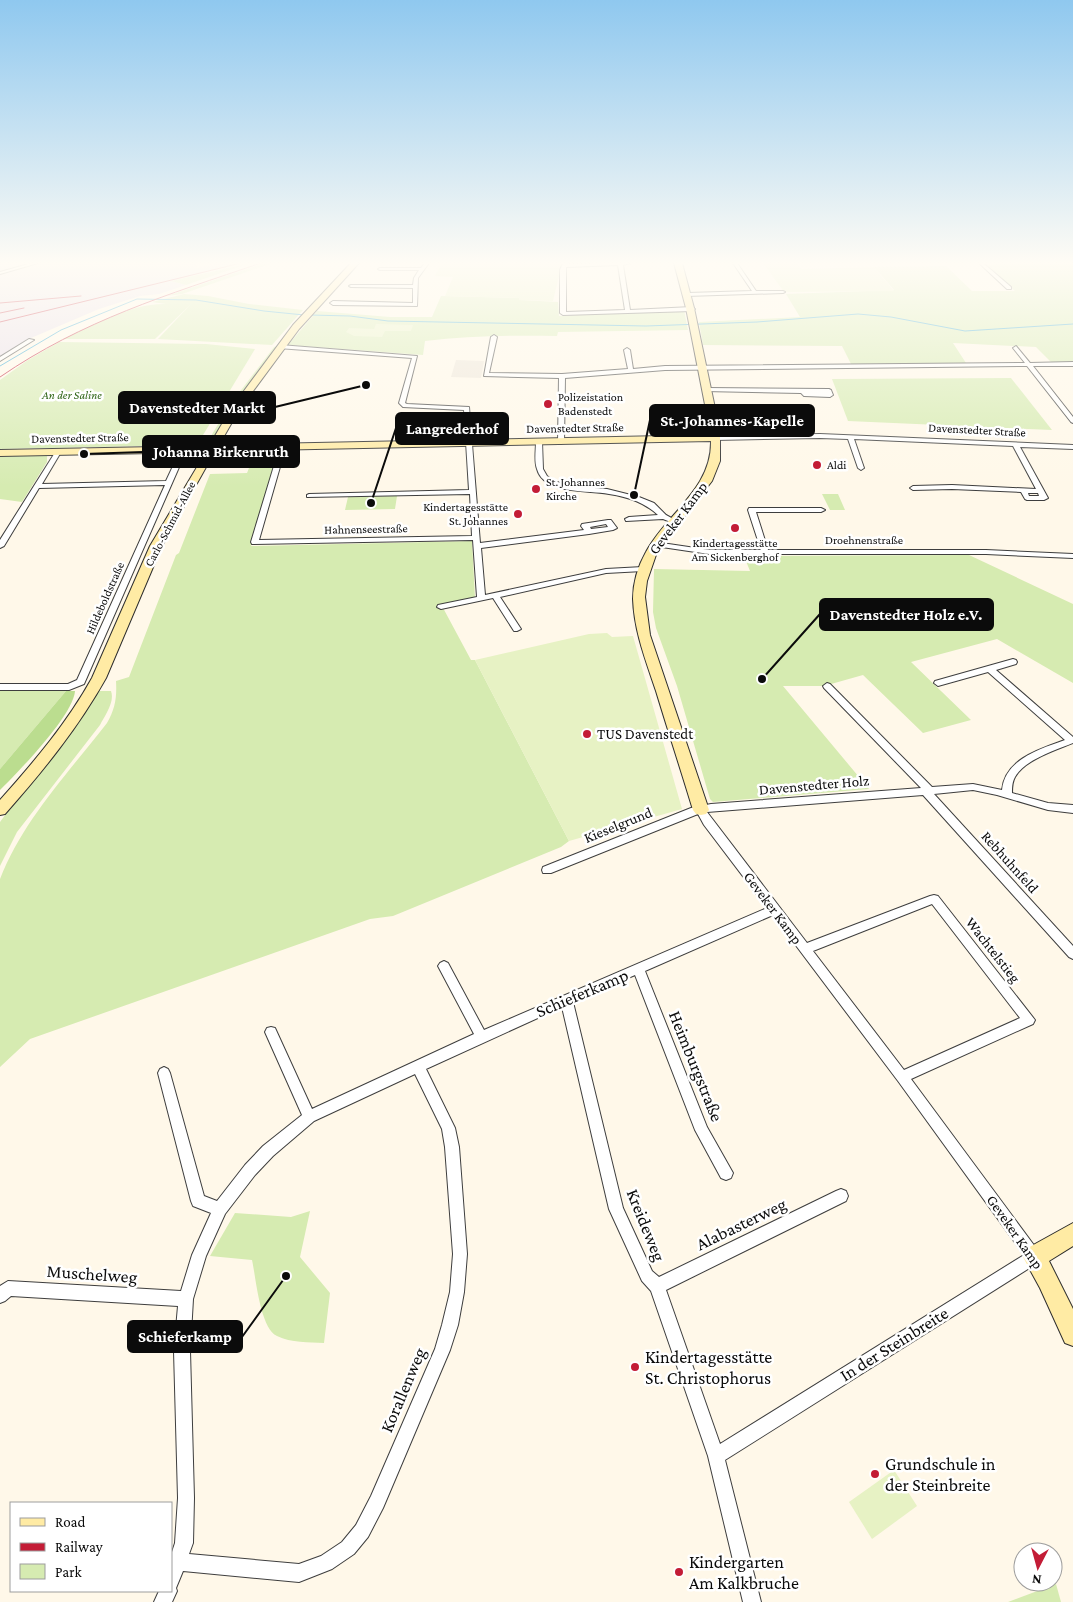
<svg xmlns="http://www.w3.org/2000/svg" width="1073" height="1602" font-family="'Crimson Pro',serif">
<style>
.industrial{fill:#e8deeb}
.green{fill:#d6ebb1}
.forest{fill:#bbdd8f}
.pitch{fill:#e7f2c4}
.plaza{fill:#eee6d9}
.lines{fill:none;stroke-linecap:round;stroke-linejoin:round}
.stream{stroke:#2da5d5;stroke-width:1}
.street-casing{stroke:#3e3e3e;stroke-width:2}
.secondary-casing{stroke:#2d2d2d;stroke-width:2}
.street{fill:#fff;fill-rule:evenodd}
.secondary{fill:#ffeba4;fill-rule:evenodd}
.rail{stroke:#c31c36;stroke-width:1}
.poi-dot{fill:#c31c36;stroke:#fff;stroke-width:2}
.labels{text-anchor:middle;dominant-baseline:central;stroke-width:5;stroke-linejoin:round;paint-order:stroke}
.far-park-label{font-size:12px;font-style:italic;fill:#316618;stroke:#fff}
.far-poi-label{font-size:12px;fill:#0b0b0b;stroke:#fff;text-anchor:start}
.far-street-label{font-size:12px;fill:#0b0b0b;stroke:#fff}
.street-label{font-size:15px;fill:#0b0b0b;stroke:#fff}
.poi-label{font-size:15px;fill:#0b0b0b;stroke:#fff;text-anchor:start}
.near-street-label{font-size:18px;fill:#0b0b0b;stroke:#fff}
.near-poi-label{font-size:18px;fill:#0b0b0b;stroke:#fff;text-anchor:start}
.leader{fill:none;stroke:#0b0b0b;stroke-width:2}
.callout-dot{fill:#0b0b0b;stroke:#fff;stroke-width:2}
.callout{fill:#0b0b0b;stroke:#0b0b0b;stroke-width:2}
.callout-label{font-size:16px;text-anchor:middle;font-weight:bold;fill:#fff}
</style>
<rect width="100%" height="100%" fill="#fff8e9"/>
<!-- industrial -->
<polygon class="industrial" points="0,263 197,263 196,268 218,263 239,263 172,281 186,285 159,294 140,296 99,309 31,338 31,341 0,360"/>
<!-- green -->
<g class="green">
<polygon points="250,263 186,285 171,281"/>
<polygon points="264,263 273,263 182,294 167,296"/>
<polygon points="1022,263 1073,263 1073,363 1051,362 1036,347 953,343 966,363 851,364 842,346 703,345 699,322 800,317 786,294 894,290 874,267 946,266 972,291 1015,291 987,265"/>
<path d="M 184,294 L 208,296 L 249,304 L 303,310 L 272,345 L 158,339 L 191,304 L 155,339 L 63,339 C 95,325 131,303 166,304 L 152,302 Z"/>
<path d="M 441,296 L 520,298 L 520,300 L 558,302 L 559,316 L 684,310 L 688,330 L 558,332 L 557,336 C 513,335 469,336 425,341 L 423,355 L 288,345 L 317,311 L 390,317 L 432,317 Z"/>
<polygon points="59,342 206,344 255,349 197,445 0,449 0,380 28,360"/>
<polygon points="277,346 234,405 212,441 208,441 229,406 274,347"/>
<polygon points="1011,378 1052,430 848,421 832,379"/>
<polygon points="44,455 47,456 47,462 22,502 0,499 0,456"/>
<path d="M 275,467 L 251,546 L 472,541 L 475,598 L 442,606 L 471,660 L 475,660 L 569,841 L 561,847 L 393,916 L 370,919 L 30,1039 L 0,1067 L 0,879 C 23,820 69,772 107,723 C 115,709 117,698 116,681 L 129,677 L 176,555 L 179,553 L 210,474 L 247,473 L 249,468 Z"/>
<polygon points="822,494 838,494 845,510 830,510"/>
<polygon points="397,496 395,509 345,510 348,497"/>
<polygon points="969,555 1073,604 1073,683 997,639 911,662 971,720 923,733 863,675 824,686 783,686 869,789 713,802 710,799 677,686 656,628 653,612 654,569 750,571 744,556"/>
<polygon points="0,691 66,691 0,769"/>
<path d="M 97,691 L 111,691 C 115,702 105,715 100,725 L 17,832 L 0,866 L 0,822 Z"/>
<path d="M 310,1211 L 300,1257 L 330,1293 L 324,1343 C 309,1342 291,1343 277,1336 C 260,1328 256,1278 252,1260 L 210,1256 L 235,1213 L 291,1217 Z"/>
<polygon points="1056,1584 1061,1602 1008,1602"/>
</g>
<!-- forest -->
<path class="forest" d="M 66,691 L 75,691 C 73,716 18,772 0,790 L 0,769 Z"/>
<!-- pitch -->
<g class="pitch">
<polygon points="442,263 562,263 553,301 519,300 519,298 445,296 453,277 435,276"/>
<polygon points="763,263 796,263 801,269 874,267 894,291 784,292"/>
<polygon points="376,324 413,325 411,331 385,331 382,337 354,336 346,332 349,328 374,329"/>
<polygon points="607,633 612,637 633,636 682,809 569,841 475,660 589,634"/>
<polygon points="894,1470 917,1506 872,1539 849,1502"/>
</g>
<!-- plaza -->
<polygon class="plaza" points="456,360 484,361 481,378 451,377"/>
<g class="lines">
<!-- stream -->
<g class="stream">
<polyline points="310,315 350,316 388,321 646,326 757,322 858,314 891,317 965,331 1073,324"/>
<polyline points="0,366 61,330 137,299 196,300 264,311 304,315"/>
</g>
<!-- street casing -->
<g class="street-casing">
<g id="street">
<polygon points="32,263 38,263 0,274 0,272"/>
<polygon points="425,263 429,263 418,278 417,306 333,305 330,303 333,301 413,303 413,288 351,287 349,286 351,285 413,285 414,278 419,270 380,270 378,269 380,268 421,268"/>
<path d="M 563,263 L 567,263 L 567,264 L 631,263 L 623,265 L 630,310 L 692,307 L 695,309 L 692,311 L 563,315 L 560,313 L 560,270 ZM 618,265 L 625,310 L 566,312 L 566,267 Z"/>
<polygon points="733,263 737,263 756,291 783,291 785,292 783,293 686,296 688,293 752,291"/>
<polygon points="979,263 983,263 1011,287 1011,289 1007,289"/>
<polygon points="494,335 497,337 489,373 562,374 628,369 624,350 627,348 630,350 633,369 665,366 1025,363 1013,348 1016,346 1030,363 1073,362 1073,366 1033,366 1073,417 1073,423 1071,422 1027,366 665,370 565,378 564,442 561,444 558,442 559,378 484,376 491,337"/>
<polygon points="29,339 34,340 0,361 0,357"/>
<path d="M 280,345 L 417,356 L 405,403 L 407,404 L 469,407 L 480,543 L 584,530 L 581,526 L 582,524 L 608,520 L 611,520 L 617,528 L 613,530 L 589,534 L 481,548 L 485,595 L 606,569 L 643,567 L 647,569 L 643,571 L 606,573 L 500,597 L 521,629 L 517,631 L 514,631 L 493,598 L 441,609 L 437,607 L 438,605 L 477,597 L 473,540 L 252,544 L 251,542 L 280,446 L 283,444 L 286,446 L 259,540 L 472,536 L 470,494 L 307,497 L 307,495 L 309,494 L 469,490 L 464,410 L 403,407 L 399,403 L 412,358 L 278,348 L 278,346 ZM 606,524 L 608,527 L 591,529 L 590,527 Z"/>
<polygon points="706,388 829,389 831,390 833,395 830,397 804,396 801,393 704,391 704,389"/>
<path d="M 820,434 L 1073,445 L 1073,449 L 1020,447 L 1048,498 L 1044,500 L 1027,500 L 1025,499 L 1021,492 L 952,489 L 913,490 L 910,488 L 913,486 L 952,485 L 1036,489 L 1013,446 L 854,439 L 864,468 L 861,470 L 858,468 L 848,439 L 820,438 L 715,440 L 712,438 L 715,436 ZM 1028,493 L 1038,493 L 1039,496 L 1029,496 Z"/>
<path d="M 539,440 L 542,442 L 543,469 L 547,476 L 554,481 L 569,486 L 607,489 L 639,497 L 654,503 L 666,515 L 677,521 L 673,523 L 663,519 L 626,521 L 625,519 L 629,517 L 658,515 C 644,502 628,497 609,494 C 589,490 544,495 537,469 C 534,461 536,450 536,442 Z"/>
<polygon points="184,447 187,449 84,684 69,690 0,690 0,684 68,684 77,680 165,485 39,488 4,546 0,548 0,540 56,451 61,452 42,484 166,481 181,449"/>
<polygon points="749,508 821,508 825,510 821,512 756,512 768,550 986,550 1073,554 1073,558 986,554 709,554 655,546 651,544 655,542 709,550 761,550 748,510"/>
<path d="M 1013,659 L 1016,660 L 1017,662 L 1016,664 L 996,670 L 1073,737 L 1073,743 C 1056,750 1024,760 1015,777 C 1012,782 1012,788 1012,793 L 1048,803 L 1073,805 L 1073,813 L 1048,810 L 997,795 L 973,790 L 934,794 L 1073,946 L 1073,959 L 1069,957 L 923,795 L 707,812 L 807,943 L 930,896 L 934,895 L 938,896 L 1035,1020 L 1033,1024 L 911,1079 L 1039,1252 L 1041,1257 L 1039,1262 L 725,1460 L 761,1602 L 743,1602 L 708,1456 L 651,1291 L 642,1281 L 609,1209 L 562,1007 L 426,1069 L 455,1128 L 459,1147 L 467,1254 L 464,1292 L 458,1325 L 450,1350 L 383,1508 L 368,1537 L 354,1554 L 332,1569 L 299,1582 L 183,1571 L 176,1588 L 177,1591 L 172,1602 L 154,1602 L 159,1591 L 171,1591 L 171,1555 L 175,1543 L 178,1498 L 174,1351 L 178,1306 L 11,1296 L 5,1301 L 0,1303 L 0,1286 L 8,1281 L 181,1291 L 192,1255 L 211,1213 L 193,1206 L 191,1201 L 158,1073 L 160,1069 L 164,1067 L 168,1069 L 170,1073 L 204,1196 L 217,1201 L 245,1165 L 263,1146 L 302,1115 L 265,1032 L 267,1028 L 271,1027 L 275,1028 L 312,1109 L 474,1034 L 438,966 L 440,963 L 444,961 L 448,963 L 484,1030 L 767,908 L 704,825 L 698,814 L 551,873 L 543,873 L 542,870 L 543,867 L 691,808 L 711,804 L 921,788 L 824,688 L 823,686 L 827,683 L 830,684 L 932,787 L 973,784 L 1002,790 C 1005,759 1040,749 1065,740 L 988,672 L 938,686 L 934,683 L 935,681 ZM 932,904 L 1020,1018 L 904,1070 L 813,951 ZM 773,915 L 898,1081 L 1024,1255 L 720,1444 L 666,1290 L 846,1201 L 848,1196 L 846,1191 L 841,1189 L 836,1191 L 659,1277 L 652,1271 L 623,1208 L 573,1002 L 635,975 L 695,1130 L 721,1178 L 726,1180 L 731,1178 L 733,1173 L 707,1127 L 645,971 ZM 415,1074 L 442,1129 L 445,1147 L 453,1254 L 450,1292 L 442,1325 L 435,1349 L 371,1496 L 356,1525 L 342,1542 L 321,1556 L 299,1564 L 189,1554 L 193,1543 L 194,1498 L 190,1351 L 193,1299 L 206,1256 L 225,1214 L 255,1175 L 273,1156 L 314,1121 Z"/>
</g>
</g>
<!-- secondary casing -->
<g class="secondary-casing">
<g id="secondary">
<path d="M 351,263 L 359,263 L 299,329 L 239,410 L 219,445 L 711,435 L 686,308 L 674,263 L 682,263 L 694,308 L 720,432 L 720,461 L 712,481 L 657,552 L 647,581 L 645,597 L 650,635 L 709,810 L 706,814 L 701,815 L 696,814 L 693,810 C 681,770 668,731 656,691 C 646,661 634,631 633,599 C 633,583 638,566 646,552 C 667,513 712,489 711,441 L 215,451 L 162,546 L 106,678 C 78,728 43,771 5,814 L 0,815 L 0,800 C 34,762 67,723 92,678 L 150,546 L 206,452 L 0,456 L 0,450 L 209,446 L 232,407 L 293,325 Z"/>
<polygon points="1073,1223 1073,1246 1049,1261 1073,1309 1073,1346 1065,1343 1040,1288 1023,1257 1026,1249"/>
</g>
</g>
<!-- street -->
<use href="#street" class="street"/>
<!-- secondary -->
<use href="#secondary" class="secondary"/>
<!-- rail -->
<g class="rail">
<polyline points="0,303 81,296"/>
<polyline points="0,313 24,308"/>
<polyline points="0,322 241,263"/>
<path d="M 0,377 C 83,320 167,295 261,263"/>
</g>
</g>
<!-- sky -->
<linearGradient id="sky" x2="0" y2="1"><stop stop-color="#8fc8ef"/><stop offset="0.54" stop-color="#fffcf5"/><stop offset="1" stop-color="#fffcf5" stop-opacity="0"/></linearGradient>
<rect width="1073" height="487" fill="url(#sky)"/>
<!-- markers -->
<g class="poi-dot">
<circle cx="548" cy="404" r="5"/>
<circle cx="817" cy="465" r="5"/>
<circle cx="536" cy="489" r="5"/>
<circle cx="518" cy="514" r="5"/>
<circle cx="735" cy="528" r="5"/>
<circle cx="587" cy="734" r="5"/>
<circle cx="635" cy="1367" r="5"/>
<circle cx="875" cy="1474" r="5"/>
<circle cx="679" cy="1572" r="5"/>
</g>
<g class="labels">
<!-- far-park labels -->
<g class="far-park-label">
<text x="72" y="395">An der Saline</text>
</g>
<!-- far-poi labels -->
<g class="far-poi-label">
<text x="558" y="397">Polizeistation<tspan x="558" dy="14">Badenstedt</tspan></text>
<text x="827" y="465">Aldi</text>
<text x="546" y="482">St. Johannes<tspan x="546" dy="14">Kirche</tspan></text>
<text x="508" y="507" text-anchor="end">Kindertagesstätte<tspan x="508" dy="14">St. Johannes</tspan></text>
<text x="735" y="543" text-anchor="middle">Kindertagesstätte<tspan x="735" dy="14">Am Sickenberghof</tspan></text>
</g>
<!-- far-street labels -->
<g class="far-street-label">
<text transform="translate(575 428) rotate(-1)">Davenstedter Straße</text>
<text transform="translate(977 430) rotate(3)">Davenstedter Straße</text>
<text transform="translate(80 438) rotate(-1)">Davenstedter Straße</text>
<text transform="translate(170 524) rotate(-62)">Carlo-Schmid-Allee</text>
<text transform="translate(366 529) rotate(-1)">Hahnenseestraße</text>
<text x="864" y="540">Droehnenstraße</text>
<text transform="translate(105 598) rotate(-66)">Hildeboldstraße</text>
</g>
<!-- street labels -->
<g class="street-label">
<text transform="translate(678 518) rotate(-53)">Geveker Kamp</text>
<text transform="translate(814 785) rotate(-5)">Davenstedter Holz</text>
<text transform="translate(618 825) rotate(-22)">Kieselgrund</text>
<text transform="translate(1010 862) rotate(48)">Rebhuhnfeld</text>
<text transform="translate(773 908) rotate(53)">Geveker Kamp</text>
<text transform="translate(993 950) rotate(52)">Wachtelstieg</text>
<text transform="translate(1015 1232) rotate(55)">Geveker Kamp</text>
</g>
<!-- poi labels -->
<g class="poi-label">
<text x="597" y="734">TUS Davenstedt</text>
</g>
<!-- near-street labels -->
<g class="near-street-label">
<text transform="translate(582 993) rotate(-23)">Schieferkamp</text>
<text transform="translate(696 1066) rotate(68)">Heimburgstraße</text>
<text transform="translate(741 1224) rotate(-26)">Alabasterweg</text>
<text transform="translate(646 1225) rotate(68)">Kreideweg</text>
<text transform="translate(92 1274) rotate(4)">Muschelweg</text>
<text transform="translate(894 1344) rotate(-32)">In der Steinbreite</text>
<text transform="translate(403 1390) rotate(-67)">Korallenweg</text>
</g>
<!-- near-poi labels -->
<g class="near-poi-label">
<text x="645" y="1357">Kindertagesstätte<tspan x="645" dy="21">St. Christophorus</tspan></text>
<text x="885" y="1464">Grundschule in<tspan x="885" dy="21">der Steinbreite</tspan></text>
<text x="689" y="1562">Kindergarten<tspan x="689" dy="21">Am Kalkbruche</tspan></text>
</g>
</g>
<!-- callouts -->
<path class="leader" d="M366 385L275 407M634 495L650 420M371 503L396 428M84 454L143 452M762 679L820 614M286 1276L242 1337"/>
<g class="callout-dot">
<circle cx="366" cy="385" r="5"/>
<circle cx="634" cy="495" r="5"/>
<circle cx="371" cy="503" r="5"/>
<circle cx="84" cy="454" r="5"/>
<circle cx="762" cy="679" r="5"/>
<circle cx="286" cy="1276" r="5"/>
</g>
<g class="callout">
<rect x="119" y="392" width="156" height="31" rx="5"/>
<rect x="650" y="405" width="164" height="31" rx="5"/>
<rect x="396" y="413" width="112" height="31" rx="5"/>
<rect x="143" y="436" width="156" height="31" rx="5"/>
<rect x="820" y="599" width="173" height="31" rx="5"/>
<rect x="128" y="1321" width="114" height="31" rx="5"/>
</g>
<g class="callout-label">
<text x="197" y="413">Davenstedter Markt</text>
<text x="732" y="426">St.-Johannes-Kapelle</text>
<text x="452" y="434">Langrederhof</text>
<text x="221" y="457">Johanna Birkenruth</text>
<text x="906" y="620">Davenstedter Holz e.V.</text>
<text x="185" y="1342">Schieferkamp</text>
</g>
<!-- legend -->
<rect x="10" y="1502" width="162" height="90" fill="#ffffff" stroke="#9d9d9d"/>
<rect x="20" y="1518" width="25" height="8" fill="#ffeba4" stroke="#9d9d9d"/>
<text x="55" y="1527" font-size="15" fill="#0b0b0b">Road</text>
<rect x="20" y="1543" width="25" height="8" fill="#c31c36" stroke="#9d9d9d"/>
<text x="55" y="1552" font-size="15" fill="#0b0b0b">Railway</text>
<rect x="20" y="1564" width="25" height="15" fill="#d6ebb1" stroke="#9d9d9d"/>
<text x="55" y="1577" font-size="15" fill="#0b0b0b">Park</text>
<!-- north arrow -->
<g transform="translate(1038 1567) rotate(186)"><circle r="24" fill="#ffffff" stroke="#9d9d9d"/>
<path d="M0-4L9 19L0 12L-9 19Z" fill="#c31c36"/>
<text y="-8" font-size="14" font-weight="bold" text-anchor="middle" fill="#0b0b0b">N</text>
</g>
</svg>
